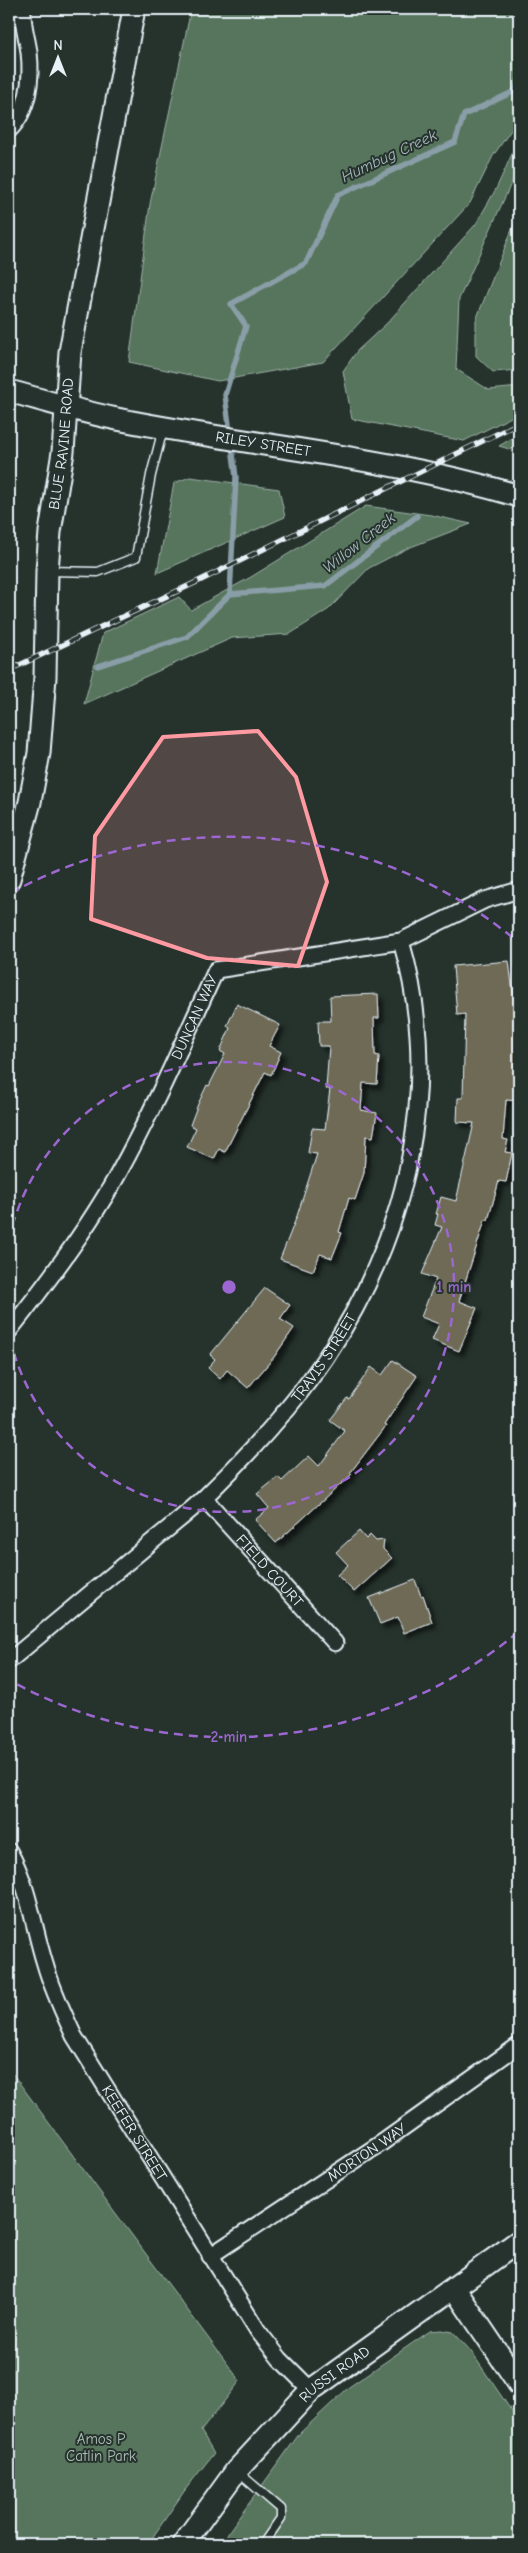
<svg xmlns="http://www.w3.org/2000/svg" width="528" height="2553" font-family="'Comic Neue',sans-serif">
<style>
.green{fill:#56745c;stroke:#9fb2aa}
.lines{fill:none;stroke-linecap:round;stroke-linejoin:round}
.stream{stroke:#8a9ea8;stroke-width:5.5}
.building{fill:#6e6a57;stroke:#e8f1f8;filter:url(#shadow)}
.lane-casing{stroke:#e8f1f8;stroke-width:11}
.street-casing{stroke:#e8f1f8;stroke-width:19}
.secondary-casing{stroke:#e8f1f8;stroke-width:25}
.lane{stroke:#26332d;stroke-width:8}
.street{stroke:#26332d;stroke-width:15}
.secondary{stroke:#26332d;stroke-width:21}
.rail-casing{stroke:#e8f1f8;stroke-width:5.5}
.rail{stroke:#26332d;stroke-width:4;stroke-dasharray:11;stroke-linecap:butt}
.marked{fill:#ff9aa2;fill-opacity:0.2;stroke:#ff9aa2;stroke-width:4;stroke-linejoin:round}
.ring{fill:none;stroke:#9c67d0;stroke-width:2.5;stroke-dasharray:9 6}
.labels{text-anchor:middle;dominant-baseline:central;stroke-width:4;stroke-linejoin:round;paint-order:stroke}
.street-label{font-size:15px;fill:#e8f1f8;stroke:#26332d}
.park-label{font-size:15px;fill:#aebfba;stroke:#26332d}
.water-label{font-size:16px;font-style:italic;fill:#aabac2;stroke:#26332d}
.centre{fill:#9c67d0;stroke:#26332d;stroke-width:2.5}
.ring-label{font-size:15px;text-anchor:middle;font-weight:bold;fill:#9c67d0;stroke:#26332d;stroke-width:4;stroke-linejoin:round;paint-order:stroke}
</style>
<defs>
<filter id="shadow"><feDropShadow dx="4.5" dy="4.5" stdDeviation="2.5" flood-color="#0009"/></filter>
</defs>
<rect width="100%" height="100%" fill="#26332d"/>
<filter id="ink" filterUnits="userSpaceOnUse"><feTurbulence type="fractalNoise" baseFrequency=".02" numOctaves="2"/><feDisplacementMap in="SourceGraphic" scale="10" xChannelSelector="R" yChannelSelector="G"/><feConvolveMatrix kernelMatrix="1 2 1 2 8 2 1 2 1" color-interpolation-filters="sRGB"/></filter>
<g filter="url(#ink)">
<!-- green -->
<g class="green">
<polygon points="191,9 519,9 519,129 511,130 493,156 470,203 323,362 218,381 129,362 150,204"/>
<polygon points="519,142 519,166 459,299 456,369 489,390 519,387 519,413 464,441 352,419 343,371 357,351 387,323 476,224 496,189 517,143"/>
<polygon points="519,212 519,370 493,372 476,356 476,320"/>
<polygon points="519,434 519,452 499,446"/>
<polygon points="190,477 279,489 285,517 157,573 174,483"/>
<polygon points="366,506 431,515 471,524 408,548 369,568 329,609 290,634 232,638 84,704 103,633 179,597 191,610 251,577"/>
<polygon points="9,2069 240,2381 201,2431 214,2453 185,2490 148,2544 9,2544"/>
<polygon points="442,2330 453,2332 470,2350 519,2422 519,2544 222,2544 229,2531 300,2433 349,2387 430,2331"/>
</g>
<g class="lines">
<!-- stream -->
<g class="stream">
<polyline points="230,594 236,477 225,395 246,326 231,304 306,263 338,195 455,142 464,115 515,91 519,80"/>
<polyline points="98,666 187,637 230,594 325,586 417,516"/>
</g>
</g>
<!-- building -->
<g class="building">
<polygon points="509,961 517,1024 519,1101 506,1100 503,1139 508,1140 505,1152 512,1153 506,1182 499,1181 488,1220 485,1220 459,1301 477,1308 459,1351 432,1340 439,1324 421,1317 436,1279 422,1274 442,1227 435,1225 438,1214 436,1214 441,1197 456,1201 474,1123 457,1122 458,1098 463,1098 465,1014 457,1015 453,966"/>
<polygon points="378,994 379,1018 374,1018 375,1055 379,1056 377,1084 363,1083 361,1110 377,1113 373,1137 366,1136 364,1173 355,1200 349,1198 339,1232 342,1233 332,1258 320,1254 313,1271 280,1259 297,1216 317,1154 308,1153 312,1128 325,1129 330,1089 326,1089 329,1046 319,1046 318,1021 331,1021 330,996"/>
<polygon points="237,1004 280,1025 269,1046 281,1052 271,1075 265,1072 225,1152 219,1149 214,1159 187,1147 196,1128 190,1125 198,1104 207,1085 209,1086 225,1054 220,1051 230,1028 227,1026"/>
<polygon points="265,1288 290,1305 280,1319 294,1328 274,1357 248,1388 227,1370 220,1379 208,1368 215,1359 210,1355"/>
<polygon points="393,1360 417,1376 384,1425 386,1426 350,1473 352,1474 276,1543 255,1520 269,1508 257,1494 278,1477 282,1481 309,1456 319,1466 345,1431 330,1420 347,1398 349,1399 371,1367 382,1375"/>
<polygon points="359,1531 366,1539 370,1535 376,1541 384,1540 383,1549 392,1558 354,1592 337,1575 348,1565 336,1552"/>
<polygon points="415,1580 421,1596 423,1595 432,1622 404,1633 398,1617 380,1624 369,1598"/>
</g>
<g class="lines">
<!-- lane casing -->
<g class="lane-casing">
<g id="lane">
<polyline points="49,571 98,572 136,557 151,475 163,429"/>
<polyline points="238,2472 281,2509 281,2518 263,2544"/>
</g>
</g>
<!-- street casing -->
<g class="street-casing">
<g id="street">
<path d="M 9,130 C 29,111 32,78 29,52 C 27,37 22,24 23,9"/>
<path id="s1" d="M 9,1331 C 48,1282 86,1231 117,1176 C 154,1109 184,1040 216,970 L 401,941 L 485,900 L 519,890"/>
<path id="s2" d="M 204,1498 L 335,1643"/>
<path id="s3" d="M 9,1661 C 53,1624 97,1588 141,1551 C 162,1533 185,1516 205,1497 C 249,1454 292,1408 326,1357 C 408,1235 443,1083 401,941"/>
<path id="s4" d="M 9,1851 C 29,1886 33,1926 45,1964 C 52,1989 63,2012 74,2036 L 258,2331 L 280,2359 L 311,2390"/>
<path id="s5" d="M 210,2256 L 383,2142 L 519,2045"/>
</g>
</g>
<!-- secondary casing -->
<g class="secondary-casing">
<g id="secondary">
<path id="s6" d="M 9,391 C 46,401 84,413 122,420 C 254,446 390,457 519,496"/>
<path id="s7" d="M 9,879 L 30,802 L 39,753 L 45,677 L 47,571 L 50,532 L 63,452 L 70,352 L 134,9"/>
<polyline points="454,2288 519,2384"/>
<path id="s8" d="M 183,2544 L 236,2471 L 311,2390 L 519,2241"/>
</g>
</g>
<!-- lane -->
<use href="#lane" class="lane"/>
<!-- street -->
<use href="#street" class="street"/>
<!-- secondary -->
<use href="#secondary" class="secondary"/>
<!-- rail casing -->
<g class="rail-casing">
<polyline id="rail" points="9,670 201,580 519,423"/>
</g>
<!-- rail -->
<use href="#rail" class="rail"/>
</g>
</g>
<!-- marked area -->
<path class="marked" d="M 258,731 L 296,777 L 327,882 L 298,966 L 207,958 L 91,919 L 95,836 L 163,737 Z"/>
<!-- distance rings -->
<g class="ring">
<path d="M9 1240A225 225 0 1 1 9 1334"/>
<path d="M518 1632A450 450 0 0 1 11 1681M11 893A450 450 0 0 1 518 942"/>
</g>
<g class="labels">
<!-- street labels -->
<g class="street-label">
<text stroke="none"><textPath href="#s7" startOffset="440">BLUE RAVINE ROAD</textPath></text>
<text stroke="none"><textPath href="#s6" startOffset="260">RILEY STREET</textPath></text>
<text stroke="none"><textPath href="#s1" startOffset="366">DUNCAN WAY</textPath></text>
<text stroke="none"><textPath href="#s3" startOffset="439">TRAVIS STREET</textPath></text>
<text stroke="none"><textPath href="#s2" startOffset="98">FIELD COURT</textPath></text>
<text stroke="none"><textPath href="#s4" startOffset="311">KEEFER STREET</textPath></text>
<text stroke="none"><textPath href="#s5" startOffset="188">MORTON WAY</textPath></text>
<text stroke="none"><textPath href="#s8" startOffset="229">RUSSI ROAD</textPath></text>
</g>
<!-- park labels -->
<g class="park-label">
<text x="101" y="2439">Amos P<tspan x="101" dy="17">Catlin Park</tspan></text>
</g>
<!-- water labels -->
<g class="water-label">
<text transform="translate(389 156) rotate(-25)">Humbug Creek</text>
<text transform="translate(359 543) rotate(-38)">Willow Creek</text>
</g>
</g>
<circle cx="229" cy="1287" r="8" class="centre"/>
<g class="ring-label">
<text x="454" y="1292">1 min</text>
<text x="229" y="1742">2 min</text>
</g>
<!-- margin -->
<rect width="528" height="2553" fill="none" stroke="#26332d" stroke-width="30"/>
<rect x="15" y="15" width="498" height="2523" fill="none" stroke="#e8f1f8" stroke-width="2" filter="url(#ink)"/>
<!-- north arrow -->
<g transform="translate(58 58)" stroke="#26332d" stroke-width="4" paint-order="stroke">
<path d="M0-4L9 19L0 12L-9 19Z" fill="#e8f1f8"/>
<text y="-8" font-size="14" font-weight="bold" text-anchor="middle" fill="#e8f1f8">N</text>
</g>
</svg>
